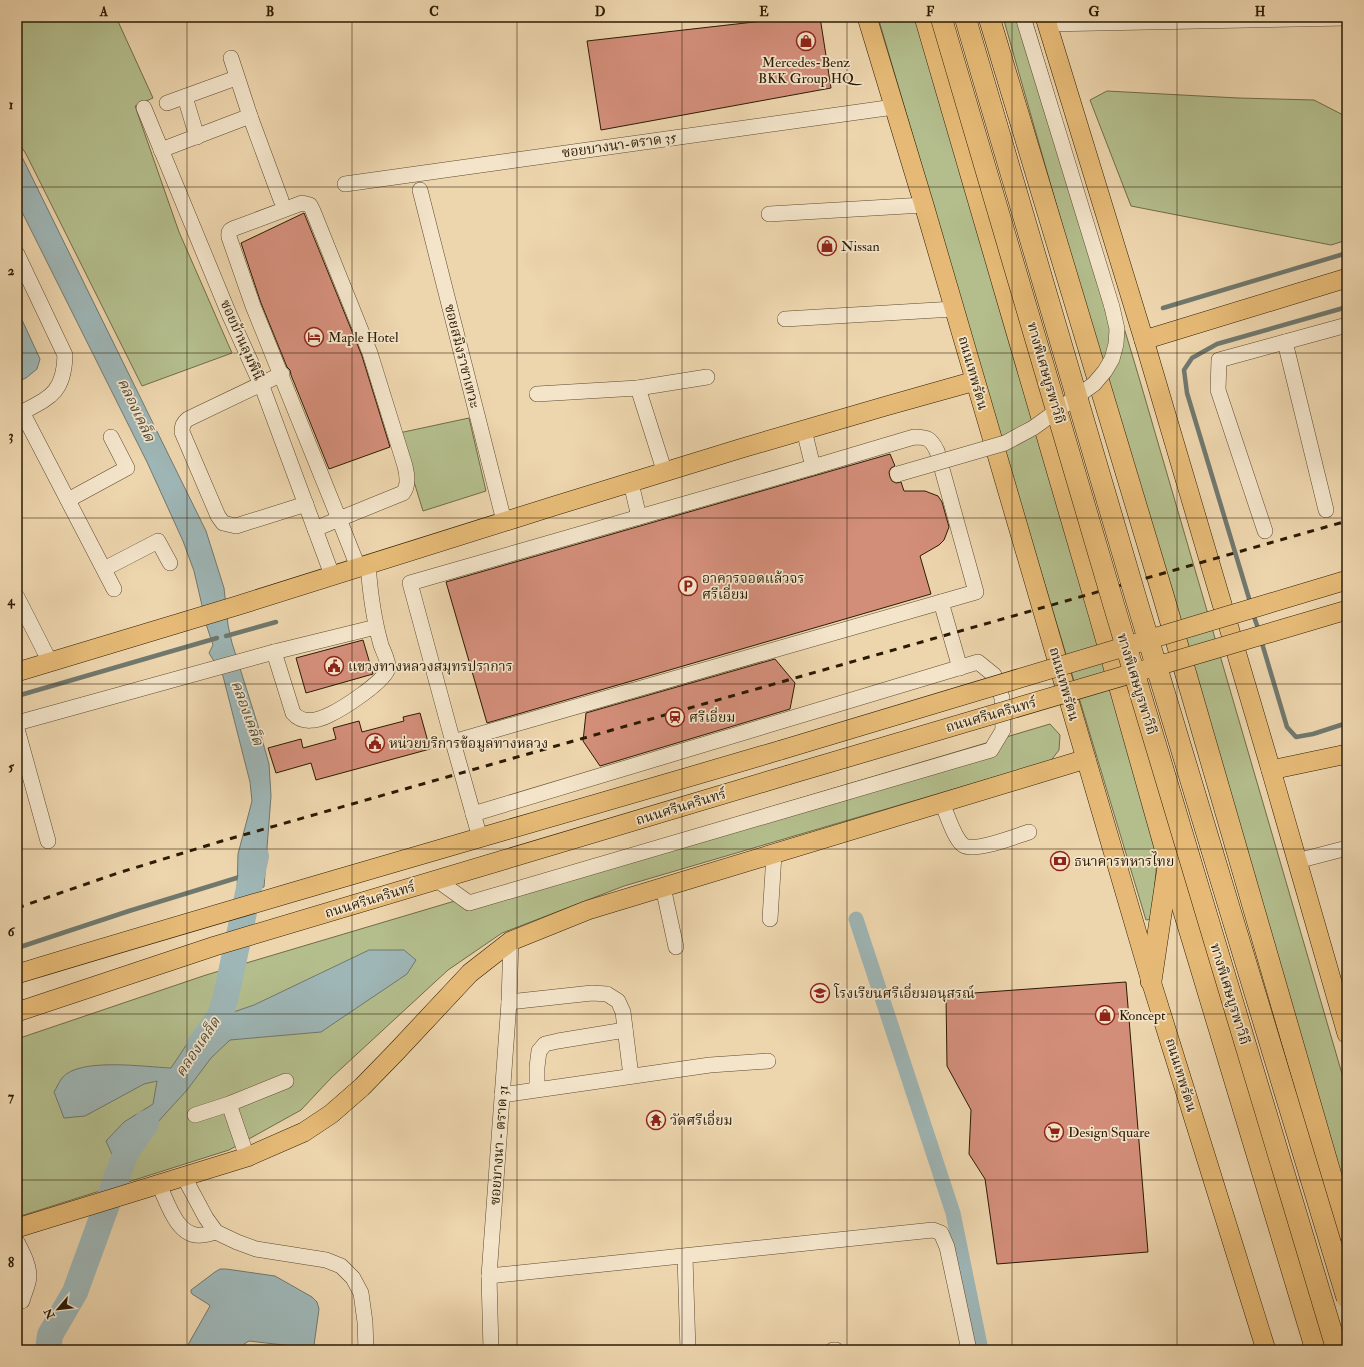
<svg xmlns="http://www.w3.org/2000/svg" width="1364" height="1367" font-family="'IM FELL Double Pica','Noto Serif Thai',serif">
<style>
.green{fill:#b4be8d;stroke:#706c48}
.water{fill:#9eb6b6;stroke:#70786e}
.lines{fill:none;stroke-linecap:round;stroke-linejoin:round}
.stream{stroke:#70786e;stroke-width:4.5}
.canal{stroke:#9eb6b6;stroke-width:15}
.river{stroke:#9eb6b6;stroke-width:26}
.building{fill:#d38e7a;stroke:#2c1b03}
.minor-casing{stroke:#5c4a2e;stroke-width:16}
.major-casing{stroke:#2c1b03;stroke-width:20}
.highway-casing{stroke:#2c1b03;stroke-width:22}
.minor{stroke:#f3e4ca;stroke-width:15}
.major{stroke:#e6ba76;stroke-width:19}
.highway{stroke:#e6ba76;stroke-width:21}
.rail{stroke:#2c1b03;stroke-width:3;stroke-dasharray:7 7;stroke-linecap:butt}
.minor-bridge-casing{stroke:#5c4a2e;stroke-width:16;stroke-linecap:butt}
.major-bridge-casing{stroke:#2c1b03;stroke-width:20;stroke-linecap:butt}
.highway-bridge-casing{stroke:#2c1b03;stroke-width:22;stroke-linecap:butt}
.minor-bridge{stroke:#f3e4ca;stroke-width:15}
.major-bridge{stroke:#e6ba76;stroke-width:19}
.highway-bridge{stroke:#e6ba76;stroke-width:21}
.grid{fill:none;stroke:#2c1b03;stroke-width:1;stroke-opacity:0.55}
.labels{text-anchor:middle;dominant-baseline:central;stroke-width:3.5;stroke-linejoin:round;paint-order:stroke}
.poi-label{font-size:14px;fill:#2c1b03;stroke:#f3e4ca;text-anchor:start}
.street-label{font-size:14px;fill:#2c1b03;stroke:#f3e4ca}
.water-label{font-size:15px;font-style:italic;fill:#4e4a39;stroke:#f3e4ca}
.neatline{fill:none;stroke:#2c1b03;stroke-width:1.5}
.grid-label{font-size:13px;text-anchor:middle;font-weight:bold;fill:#2c1b03}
</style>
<rect width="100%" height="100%" fill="#edd5ad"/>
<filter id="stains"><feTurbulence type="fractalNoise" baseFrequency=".005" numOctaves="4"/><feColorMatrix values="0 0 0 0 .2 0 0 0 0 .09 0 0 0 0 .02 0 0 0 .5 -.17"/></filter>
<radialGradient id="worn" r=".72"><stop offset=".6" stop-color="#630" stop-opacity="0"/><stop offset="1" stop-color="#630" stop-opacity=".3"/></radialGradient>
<!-- green -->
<g class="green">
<polygon points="17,17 116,17 153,98 135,106 179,232 232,353 142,386 26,154 17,140"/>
<polygon points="878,17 915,17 1158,847 1152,919 1146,920 1024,515"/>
<polygon points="1003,17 1031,17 1140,381 1347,1091 1347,1198 1096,344"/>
<polygon points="1107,91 1238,98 1314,100 1347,117 1347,240 1331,245 1131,206 1090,100"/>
<polygon points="469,418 486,491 423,511 399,433"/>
<polygon points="1050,724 1060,735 1059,750 1049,763 995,777 624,886 502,933 448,970 331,1078 301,1110 229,1150 24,1215 17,1216 17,1039 206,975"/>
</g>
<!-- water -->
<g class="water">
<polygon points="17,150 23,159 206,531 224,588 228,625 232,643 260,732 269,764 271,796 264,887 237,893 238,854 252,801 250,782 223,676 209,653 213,645 207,627 194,571 183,541 147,462 17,202"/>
<polygon points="17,309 40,359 37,369 26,378 17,382"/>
<path d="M 369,950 L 404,950 L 416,960 L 407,974 L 321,1032 L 230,1040 L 211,1058 L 187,1090 L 136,1146 L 114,1159 L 106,1141 L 124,1122 L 153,1104 L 157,1081 L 144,1084 L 85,1116 L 64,1118 L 54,1092 C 57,1087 59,1082 62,1078 C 79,1057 145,1067 171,1068 L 201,1023 L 254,1005 Z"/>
<polygon points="220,1269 226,1269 275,1276 312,1297 317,1302 319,1309 314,1345 309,1348 249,1341 244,1344 243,1350 185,1350 210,1306 208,1304 192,1294 191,1292 191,1290 215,1272"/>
</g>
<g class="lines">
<!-- stream -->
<g class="stream">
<polyline points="1163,308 1347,253"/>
<polyline points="1251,605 1187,393 1184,370 1192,358 1217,344 1347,307"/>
<polyline points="1253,614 1259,631"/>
<polyline points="226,636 276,622"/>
<polyline points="1261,640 1287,727 1296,737 1313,734 1347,723"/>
<polyline points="17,696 217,638"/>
<polyline points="17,948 129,911 243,876"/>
</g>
<!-- canal -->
<polyline class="canal" points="856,919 953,1213 981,1350"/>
<!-- river -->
<g class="river">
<polyline points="199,1046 220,1016 226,996 256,856"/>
<polyline points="48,1350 50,1335 75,1292 126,1152 146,1123"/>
</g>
</g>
<!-- building -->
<g class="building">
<polygon points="798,17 820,17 831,88 601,130 587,41"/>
<polygon points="304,213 362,356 390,447 329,469 291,375 290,370 287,367 261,303 241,243"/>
<polygon points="890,454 895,466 891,468 889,472 890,477 892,481 896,483 901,482 904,491 925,491 938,496 942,502 949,527 944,540 939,545 920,556 931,594 487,723 446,582"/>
<polygon points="363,640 373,674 306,693 296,658"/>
<polygon points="775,659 795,683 790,709 600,766 583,741 586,713"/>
<polygon points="420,713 430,749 316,780 311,763 276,773 268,748 301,739 303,748 336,739 333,728 359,721 362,732 404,721 403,717"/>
<polygon points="1126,982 1148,1252 997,1264 985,1179 969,1154 971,1110 947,1066 946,995"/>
</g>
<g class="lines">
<!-- minor casing -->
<g class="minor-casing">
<g id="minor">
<polyline points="1023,17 1112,307"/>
<polyline points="1047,24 1347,18"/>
<polyline points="231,58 250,116 281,200"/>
<polyline points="185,97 197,137"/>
<polyline points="167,103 236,78"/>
<polyline points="144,108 229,314 263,389 332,575"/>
<polyline points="161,150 250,116"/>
<polyline points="345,184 894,107"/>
<polyline points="420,190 504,521"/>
<path d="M 302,203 L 310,205 L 313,211 L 370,353 L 405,466 C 407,474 409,486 403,493 L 339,519 L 253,306 L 229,237 C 228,231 230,230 235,228 Z"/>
<polyline points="769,214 924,205"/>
<path d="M 17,254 L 65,355 C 64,395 48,398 17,415"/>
<polyline points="785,319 954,309"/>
<polyline points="1285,342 1326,510"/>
<path d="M 282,374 L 188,419 C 183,423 182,426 182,432 L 218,516 L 223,523 L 236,526 L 306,504"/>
<polyline points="537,394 638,388"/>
<polyline points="22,412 114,589"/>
<polyline points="665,473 638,388 707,377"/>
<polyline points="631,483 639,517"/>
<polyline points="68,500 127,468 111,437"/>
<polyline points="315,529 339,519 358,567"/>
<polyline points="1265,531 1218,390 1219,360 1347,325"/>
<path d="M 368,564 C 370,592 373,617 381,645 C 383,651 389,662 388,668 C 386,681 342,709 329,715 C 317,721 302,724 293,713 L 274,652 L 376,627"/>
<polyline points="104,569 158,541 170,563"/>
<polyline points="17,597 50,662"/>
<polyline points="941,602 960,668"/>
<polyline points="17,723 274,652"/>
<polyline points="17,729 48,841"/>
<polyline points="453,742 410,583 813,467"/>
<path d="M 942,803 C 947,814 954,838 963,845 C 974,853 1016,836 1029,832"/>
<path d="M 480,838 L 453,742 L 976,592 L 937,451 C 931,439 928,437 914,437 L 813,467 L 804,430"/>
<polyline points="1297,861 1347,848"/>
<polyline points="437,880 469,903 991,750 1003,730 1002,698 994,675 978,662 473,814"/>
<polyline points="663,887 676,947"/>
<polyline points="770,919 774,854"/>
<polyline points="509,1002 592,993 607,994 618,1001 623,1012 631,1076"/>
<polyline points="537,1089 537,1067 539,1051 545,1044 558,1041 625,1030"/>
<polyline points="502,1095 710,1065 768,1061"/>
<polyline points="229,1104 247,1157"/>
<polyline points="195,1115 229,1104 286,1081"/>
<polyline points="184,1177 206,1218 216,1232 237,1242 256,1249 326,1260 341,1266 353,1278 361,1293 365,1322 366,1350"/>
<path d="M 159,1185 C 167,1201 177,1238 201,1235 C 206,1235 211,1233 216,1232"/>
<path d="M 17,1242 C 22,1252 29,1264 29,1276 C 29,1284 24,1293 22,1301"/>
<polyline points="685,1257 688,1350"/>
<polyline points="489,1276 933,1230 941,1233 947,1247 969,1350"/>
<polyline points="491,1350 489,1276 509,1002 511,941"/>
<polyline points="833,1350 836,1350"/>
</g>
</g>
<!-- major casing -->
<g class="major-casing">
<g id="major">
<polyline points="867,17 924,205 1151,981 1266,1350"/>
<polyline points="1045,17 1144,340 1271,770 1347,1034"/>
<polyline points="1144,340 1347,278"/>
<polyline points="17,672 236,606 554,506 739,449 886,406 975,381"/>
<polyline points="1271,770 1347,754"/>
<path d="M 17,974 C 271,897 526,825 781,750"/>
<polyline points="17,1012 215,946 788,775"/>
<polyline points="17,1228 247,1157 304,1132 331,1114 362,1087 397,1051 470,973 511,941 588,910 1086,759"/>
</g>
</g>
<!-- highway casing -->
<g class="highway-casing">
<g id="highway">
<polyline points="925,17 1100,617 1169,862 1316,1350"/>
<polyline points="989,17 1163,595 1347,1231"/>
<polyline points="1151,981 1168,867"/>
</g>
</g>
<!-- minor -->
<use href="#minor" class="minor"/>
<!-- major -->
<use href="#major" class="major"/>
<!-- highway -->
<use href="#highway" class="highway"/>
<!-- rail -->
<polyline class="rail" points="17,908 118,873 222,841 1347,521"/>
<!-- minor-bridge casing -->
<g class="minor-bridge-casing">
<polyline id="minor-bridge" points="898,474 1005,443 1033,428 1094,384 1105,371 1112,359 1116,344 1117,329 1112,307"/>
</g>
<!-- major-bridge casing -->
<g class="major-bridge-casing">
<g id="major-bridge">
<polyline points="781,750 1347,580"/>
<polyline points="788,775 1347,610"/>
</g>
</g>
<!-- highway-bridge casing -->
<g class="highway-bridge-casing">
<g id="highway-bridge">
<polyline points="941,17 1115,609 1337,1350"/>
<polyline points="965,17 1137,602 1347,1298"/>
</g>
</g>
<!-- minor-bridge -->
<use href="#minor-bridge" class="minor-bridge"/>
<!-- major-bridge -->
<use href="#major-bridge" class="major-bridge"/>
<!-- highway-bridge -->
<use href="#highway-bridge" class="highway-bridge"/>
</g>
<!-- grid -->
<path class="grid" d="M 187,17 L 187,1350M 352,17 L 352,1350M 517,17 L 517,1350M 682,17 L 682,1350M 847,17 L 847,1350M 1012,17 L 1012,1350M 1177,17 L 1177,1350M 17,187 L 1347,187M 17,353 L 1347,353M 17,518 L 1347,518M 17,684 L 1347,684M 17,849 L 1347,849M 17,1014 L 1347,1014M 17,1180 L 1347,1180"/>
<!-- icons -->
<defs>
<g id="shop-ring" transform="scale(1)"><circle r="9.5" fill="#f3e4ca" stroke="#8f2418" stroke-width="1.5"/><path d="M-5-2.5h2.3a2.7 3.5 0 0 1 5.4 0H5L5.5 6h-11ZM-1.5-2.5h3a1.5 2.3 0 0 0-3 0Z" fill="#8f2418"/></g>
<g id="hotel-ring" transform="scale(1)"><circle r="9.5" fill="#f3e4ca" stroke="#8f2418" stroke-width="1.5"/><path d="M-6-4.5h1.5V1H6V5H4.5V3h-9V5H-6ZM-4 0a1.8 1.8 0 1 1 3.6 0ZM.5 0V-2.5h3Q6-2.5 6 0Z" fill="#8f2418"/></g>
<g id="parking-ring" transform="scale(1)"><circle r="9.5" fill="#f3e4ca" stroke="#8f2418" stroke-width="1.5"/><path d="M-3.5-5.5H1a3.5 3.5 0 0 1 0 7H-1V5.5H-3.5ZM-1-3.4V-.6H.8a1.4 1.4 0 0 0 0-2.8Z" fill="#8f2418"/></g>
<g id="civic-ring" transform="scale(1)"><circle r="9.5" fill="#f3e4ca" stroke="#8f2418" stroke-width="1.5"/><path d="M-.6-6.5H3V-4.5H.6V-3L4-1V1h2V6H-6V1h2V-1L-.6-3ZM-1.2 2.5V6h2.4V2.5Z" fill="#8f2418"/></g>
<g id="station-ring" transform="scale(1)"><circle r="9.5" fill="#f3e4ca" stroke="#8f2418" stroke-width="1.5"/><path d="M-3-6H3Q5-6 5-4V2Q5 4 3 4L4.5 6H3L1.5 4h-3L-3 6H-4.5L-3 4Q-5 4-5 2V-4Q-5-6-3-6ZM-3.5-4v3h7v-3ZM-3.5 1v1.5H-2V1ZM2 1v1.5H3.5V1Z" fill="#8f2418"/></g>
<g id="bank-ring" transform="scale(1)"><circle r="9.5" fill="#f3e4ca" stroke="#8f2418" stroke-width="1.5"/><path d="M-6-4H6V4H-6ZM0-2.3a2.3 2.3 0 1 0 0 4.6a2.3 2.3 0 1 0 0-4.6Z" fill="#8f2418"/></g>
<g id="school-ring" transform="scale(1)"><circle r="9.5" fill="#f3e4ca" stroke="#8f2418" stroke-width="1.5"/><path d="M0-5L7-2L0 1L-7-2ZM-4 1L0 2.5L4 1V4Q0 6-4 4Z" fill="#8f2418"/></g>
<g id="temple-ring" transform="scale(1)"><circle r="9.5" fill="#f3e4ca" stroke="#8f2418" stroke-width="1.5"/><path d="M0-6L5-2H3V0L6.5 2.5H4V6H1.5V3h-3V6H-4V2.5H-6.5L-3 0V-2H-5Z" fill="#8f2418"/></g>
<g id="supermarket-ring" transform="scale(1)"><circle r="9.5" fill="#f3e4ca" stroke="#8f2418" stroke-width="1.5"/><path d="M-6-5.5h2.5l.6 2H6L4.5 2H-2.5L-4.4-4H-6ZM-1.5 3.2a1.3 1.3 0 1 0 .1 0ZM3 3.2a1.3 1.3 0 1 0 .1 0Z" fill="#8f2418"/></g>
</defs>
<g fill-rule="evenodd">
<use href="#shop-ring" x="806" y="41"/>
<use href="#shop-ring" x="827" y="246"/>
<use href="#hotel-ring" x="314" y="337"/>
<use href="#parking-ring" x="688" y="586"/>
<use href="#civic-ring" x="334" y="666"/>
<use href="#station-ring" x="675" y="717"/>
<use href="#civic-ring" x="375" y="743"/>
<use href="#bank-ring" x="1060" y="861"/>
<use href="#school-ring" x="820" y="993"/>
<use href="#shop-ring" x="1105" y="1015"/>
<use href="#temple-ring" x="656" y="1120"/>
<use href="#supermarket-ring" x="1054" y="1132"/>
</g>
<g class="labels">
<!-- poi labels -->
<g class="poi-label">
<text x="806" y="62" text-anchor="middle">Mercedes-Benz<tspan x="806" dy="16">BKK Group HQ</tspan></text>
<text x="841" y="246">Nissan</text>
<text x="328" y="337">Maple Hotel</text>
<text x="702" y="578">อาคารจอดแล้วจร<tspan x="702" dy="16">ศรีเอี่ยม</tspan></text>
<text x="348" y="666">แขวงทางหลวงสมุทรปราการ</text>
<text x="689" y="717">ศรีเอี่ยม</text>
<text x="389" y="743">หน่วยบริการข้อมูลทางหลวง</text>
<text x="1074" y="861">ธนาคารทหารไทย</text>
<text x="834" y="993">โรงเรียนศรีเอี่ยมอนุสรณ์</text>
<text x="1119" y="1015">Koncept</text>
<text x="670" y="1120">วัดศรีเอี่ยม</text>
<text x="1068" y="1132">Design Square</text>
</g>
<!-- street labels -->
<g class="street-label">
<text transform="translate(619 145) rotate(-8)">ซอยบางนา-ตราด 35</text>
<text transform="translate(242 340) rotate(66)">ซอยบ้านลุมพินี</text>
<text transform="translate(462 356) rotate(76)">ซอยสมิงราชาเทวะ</text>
<text transform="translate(973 373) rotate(74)">ถนนเทพรัตน</text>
<text transform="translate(1046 373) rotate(74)">ทางพิเศษบูรพาวิถี</text>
<text transform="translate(1064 684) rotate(74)">ถนนเทพรัตน</text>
<text transform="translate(1137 684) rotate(73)">ทางพิเศษบูรพาวิถี</text>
<text transform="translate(991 715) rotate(-16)">ถนนศรีนครินทร์</text>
<text transform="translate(681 807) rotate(-17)">ถนนศรีนครินทร์</text>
<text transform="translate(370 900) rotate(-17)">ถนนศรีนครินทร์</text>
<text transform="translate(1230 994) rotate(73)">ทางพิเศษบูรพาวิถี</text>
<text transform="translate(1181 1075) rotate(73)">ถนนเทพรัตน</text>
<text transform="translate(499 1145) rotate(-86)">ซอยบางนา - ตราด 31</text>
</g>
<!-- water labels -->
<g class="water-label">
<text transform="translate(136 410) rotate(65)">คลองเคล็ด</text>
<text transform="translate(247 713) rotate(70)">คลองเคล็ด</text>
<text transform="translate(198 1047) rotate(-56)">คลองเคล็ด</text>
</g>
</g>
<!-- margin -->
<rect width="1364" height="1367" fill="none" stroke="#edd5ad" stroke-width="44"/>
<!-- north arrow -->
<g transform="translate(58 1309) rotate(242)" stroke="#f3e4ca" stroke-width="3" paint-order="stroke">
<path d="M0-3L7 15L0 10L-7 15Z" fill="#2c1b03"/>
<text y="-6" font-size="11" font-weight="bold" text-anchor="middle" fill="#2c1b03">N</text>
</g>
<rect x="22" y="22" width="1320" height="1323" class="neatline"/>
<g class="grid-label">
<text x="104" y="16">A</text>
<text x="270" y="16">B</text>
<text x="434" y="16">C</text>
<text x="600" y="16">D</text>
<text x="764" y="16">E</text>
<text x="930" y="16">F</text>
<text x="1094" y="16">G</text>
<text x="1260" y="16">H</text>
<text x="11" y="109">1</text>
<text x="11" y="275">2</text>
<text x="11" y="440">3</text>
<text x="11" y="605">4</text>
<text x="11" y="771">5</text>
<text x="11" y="936">6</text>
<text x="11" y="1101">7</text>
<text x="11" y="1267">8</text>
</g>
<rect width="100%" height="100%" filter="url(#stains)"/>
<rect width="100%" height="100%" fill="url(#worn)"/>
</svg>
